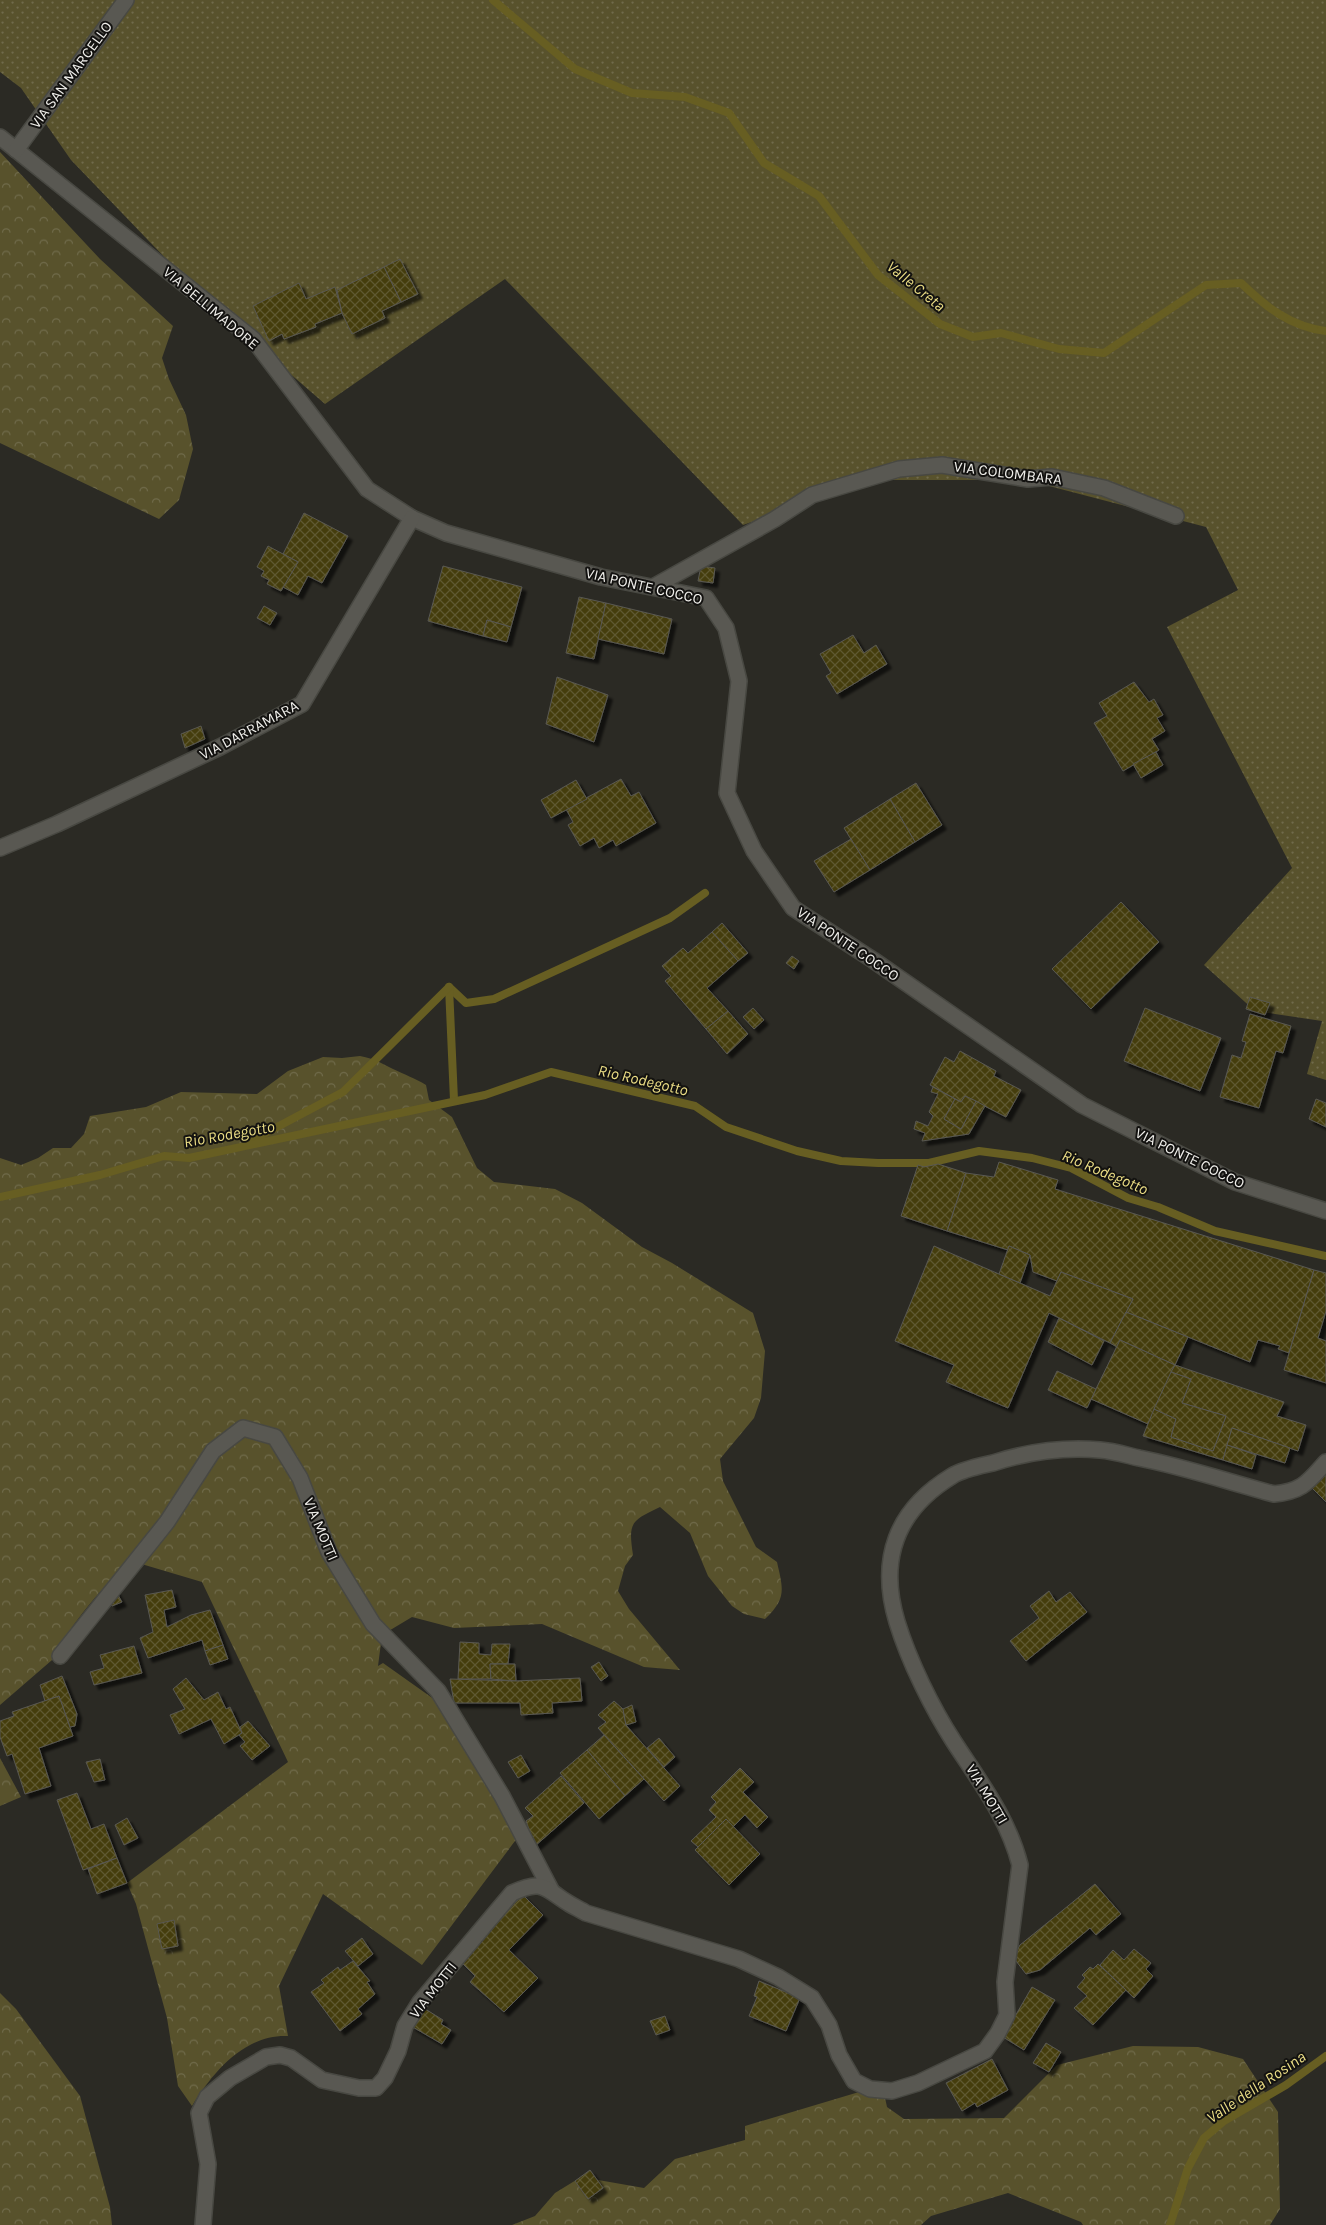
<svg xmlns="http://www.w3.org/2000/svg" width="1326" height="2225" font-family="Karla,sans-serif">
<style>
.grass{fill:url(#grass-dots)}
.forest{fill:url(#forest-crowns)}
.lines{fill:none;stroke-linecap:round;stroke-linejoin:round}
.stream{stroke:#675e22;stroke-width:8}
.building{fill:url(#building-cross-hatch);stroke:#595852;filter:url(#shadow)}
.minor-casing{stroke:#484842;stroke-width:18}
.tertiary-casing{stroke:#484842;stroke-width:18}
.minor{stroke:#595852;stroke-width:15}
.tertiary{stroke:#595852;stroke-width:15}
.labels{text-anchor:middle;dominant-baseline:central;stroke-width:4;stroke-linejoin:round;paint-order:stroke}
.street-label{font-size:15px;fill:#f0efeb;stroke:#131210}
.water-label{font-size:16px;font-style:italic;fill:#ebdd85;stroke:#131210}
</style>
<defs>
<pattern id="grass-dots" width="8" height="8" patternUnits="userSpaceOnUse" patternTransform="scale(1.25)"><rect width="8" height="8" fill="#58522c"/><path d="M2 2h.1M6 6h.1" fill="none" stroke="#706b4b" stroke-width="1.8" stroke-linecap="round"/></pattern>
<pattern id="forest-crowns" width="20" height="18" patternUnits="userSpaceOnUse" patternTransform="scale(1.25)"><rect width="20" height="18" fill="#58522c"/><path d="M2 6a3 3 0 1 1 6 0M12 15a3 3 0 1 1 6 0" fill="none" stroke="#706b4b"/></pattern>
<pattern id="building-cross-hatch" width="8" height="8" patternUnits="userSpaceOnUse" patternTransform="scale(1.25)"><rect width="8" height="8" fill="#443d0e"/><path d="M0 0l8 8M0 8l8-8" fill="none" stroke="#5f5931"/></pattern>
<filter id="shadow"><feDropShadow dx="4.5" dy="4.5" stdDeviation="1" flood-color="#0009"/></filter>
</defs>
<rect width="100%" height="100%" fill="#2b2a24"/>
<!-- grass -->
<polygon class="grass" points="0,0 1326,0 1326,1080 1307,1074 1322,1021 1255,1011 1204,965 1292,868 1167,627 1238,590 1206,527 1026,480 873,480 743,525 505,279 325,404 251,340 172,265 71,160 21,88 0,72"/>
<!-- forest -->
<g class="forest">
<polygon points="0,152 100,259 173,326 162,358 169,379 186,415 193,449 179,500 159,519 0,443"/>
<path d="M 360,1056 C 376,1059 380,1063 393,1069 C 405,1075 415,1078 426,1085 L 429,1100 L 452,1117 L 477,1168 L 494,1182 L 555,1189 L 582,1203 L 642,1247 L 672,1263 L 753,1313 L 765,1351 L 761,1398 L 754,1418 L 720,1459 L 723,1481 L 756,1547 L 777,1562 C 783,1589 787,1598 765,1619 L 744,1614 L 732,1606 L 708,1576 L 690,1533 L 660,1507 C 631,1521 628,1522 633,1555 L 625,1566 L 618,1591 L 629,1609 L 680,1670 L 644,1667 L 542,1624 L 454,1628 L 412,1617 L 382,1635 L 378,1666 L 383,1663 L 462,1719 L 521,1833 L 422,1965 L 323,1894 L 279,1986 L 288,2036 C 245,2034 213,2072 192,2106 L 178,2086 L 167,2018 L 136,1904 L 127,1883 L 288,1762 L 202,1582 L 128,1560 C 109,1583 65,1627 59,1654 L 0,1705 L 0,1158 L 21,1165 L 38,1158 L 53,1148 L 71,1148 L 84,1134 L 90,1116 L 146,1107 L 181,1092 L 257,1094 L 288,1071 L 323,1057 L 342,1058 Z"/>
<polygon points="0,1758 21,1797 0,1806"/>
<polygon points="0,1993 16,2009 80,2096 110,2207 112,2225 0,2225"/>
<polygon points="1133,2046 1198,2047 1243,2059 1278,2112 1280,2209 1270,2225 1083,2225 1081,2222 1008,2193 931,2216 921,2225 512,2225 535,2216 555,2193 581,2177 644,2188 675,2159 745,2140 745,2126 859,2092 884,2093 887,2107 904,2119 1004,2118 1057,2065"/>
</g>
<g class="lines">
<!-- stream -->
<g class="stream">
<path d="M 493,0 L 575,69 L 632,93 L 685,97 L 729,113 L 764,163 L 819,196 L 878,275 L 940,324 L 973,337 L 1001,333 L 1059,349 L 1104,353 L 1206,285 L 1241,283 C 1266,307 1291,327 1326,331"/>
<polyline points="449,987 466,1003 494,999 670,918 705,893"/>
<polyline points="449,987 454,1100"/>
<polyline points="249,1142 343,1092 449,987"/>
<polyline points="0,1197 100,1175 164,1156 189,1158 485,1095 551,1072 695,1106 726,1127 797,1151 841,1161 878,1163 929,1163 979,1151 1032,1158 1071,1168 1128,1198 1158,1207 1215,1231 1326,1256"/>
<polyline points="1170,2225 1188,2168 1204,2138 1224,2121 1286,2085 1326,2056"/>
</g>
</g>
<!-- building -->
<g class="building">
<polygon points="400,259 418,294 401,302 384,267"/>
<polygon points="384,267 401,302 382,311 385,318 352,334 342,313 337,290"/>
<polygon points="299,283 306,299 335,287 342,313 315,324 316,327 284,339 282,334 269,341 253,306"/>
<polygon points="304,513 348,536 322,583 308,576 298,595 283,587 298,562 283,554"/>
<polygon points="268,546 298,562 281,591 267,584 269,580 261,576 264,571 257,567"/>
<polygon points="443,566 522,587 511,627 487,620 483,636 428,621"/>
<polygon points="701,566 715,568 713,583 698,581"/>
<polygon points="579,597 606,603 594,659 566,653"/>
<polygon points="606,603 672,619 664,654 598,639"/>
<polygon points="264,606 277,613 270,625 257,618"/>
<polygon points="487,620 511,627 507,642 483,636"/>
<polygon points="853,635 864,653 876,645 887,664 837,694 826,676 831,673 820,654"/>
<polygon points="557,677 608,695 594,742 546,724"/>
<polygon points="1134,682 1149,702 1154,699 1163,715 1157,718 1165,731 1152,739 1159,750 1123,771 1094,723 1107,716 1099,703"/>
<polygon points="201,726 205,739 185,748 181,734"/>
<polygon points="1156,752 1163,765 1141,778 1133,764"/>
<polygon points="621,779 631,796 639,792 656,823 616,846 613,840 599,848 594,838 580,846 568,825 573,822 566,809"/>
<polygon points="576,780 587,799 551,818 541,800"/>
<polygon points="916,783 942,825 915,842 890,799"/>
<polygon points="890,799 915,842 870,870 844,828"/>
<polygon points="851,839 870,870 834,892 814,861"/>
<polygon points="1121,902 1159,942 1091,1009 1052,969"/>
<polygon points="722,923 748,953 738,961 712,932"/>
<polygon points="712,932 738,961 707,988 728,1011 706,1029 665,981 671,976 662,966 683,948 688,953"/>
<polygon points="792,956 799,961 794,969 786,963"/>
<polygon points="1250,997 1270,1003 1265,1015 1246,1009"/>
<polygon points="753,1008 764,1020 754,1029 743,1017"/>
<polygon points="1145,1008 1221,1038 1200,1091 1124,1061"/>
<polygon points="728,1011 748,1034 727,1054 706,1029"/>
<polygon points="1250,1014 1291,1026 1283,1053 1276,1051 1259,1108 1220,1097 1232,1055 1241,1058 1246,1042 1242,1041"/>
<polygon points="960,1051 996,1071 994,1076 1021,1090 1006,1117 965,1096 961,1102 930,1085 945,1057 954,1062"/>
<polygon points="933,1087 955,1099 944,1119 961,1129 976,1101 985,1106 969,1134 922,1141 925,1133 914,1129 916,1121 928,1126 933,1116 929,1112 938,1094 931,1092"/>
<polygon points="965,1096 976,1101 961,1129 944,1119 955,1099 961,1102"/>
<polygon points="1316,1099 1326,1103 1326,1127 1309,1119"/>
<polygon points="999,1162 1058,1180 1055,1189 1314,1270 1289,1353 1278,1349 1280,1346 1258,1340 1250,1362 1126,1312 1133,1299 1061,1272 1057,1281 1033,1272 1030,1255 1009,1246 1008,1250 947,1231 966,1173 994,1177"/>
<polygon points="938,1164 966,1173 947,1231 901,1216 918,1165 924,1167"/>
<polygon points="934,1246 1050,1296 1061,1272 1133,1299 1110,1343 1049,1313 1008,1408 946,1382 954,1365 895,1341"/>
<polygon points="1009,1246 1030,1255 1020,1283 999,1274"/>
<polygon points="1314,1270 1326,1273 1326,1311 1318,1338 1326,1341 1326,1383 1284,1370"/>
<polygon points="1126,1312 1188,1337 1175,1365 1120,1340 1117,1347 1110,1343"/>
<polygon points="1059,1318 1104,1341 1092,1365 1048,1342"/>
<polygon points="1120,1340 1175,1365 1148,1424 1091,1399"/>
<polygon points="1175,1365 1284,1402 1277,1416 1306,1425 1298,1451 1232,1428 1223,1460 1143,1436 1154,1409 1176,1419 1171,1437 1213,1451 1226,1416 1182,1403 1191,1379 1171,1372"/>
<polygon points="1057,1371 1096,1389 1087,1408 1048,1390"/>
<polygon points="1171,1372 1191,1379 1182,1403 1226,1416 1213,1451 1171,1437 1176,1419 1154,1409"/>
<polygon points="1232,1428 1290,1448 1285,1463 1227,1445"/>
<polygon points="1227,1445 1256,1455 1252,1469 1223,1460"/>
<polygon points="1326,1472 1326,1502 1310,1486"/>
<polygon points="114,1588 122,1602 112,1606 105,1593"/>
<polygon points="172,1590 176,1607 164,1610 167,1627 191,1615 210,1610 223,1645 205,1651 202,1640 148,1658 140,1638 153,1632 145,1595"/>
<polygon points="1049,1591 1056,1602 1070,1592 1087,1612 1026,1661 1010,1641 1039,1618 1030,1606"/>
<polygon points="460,1642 479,1643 479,1654 491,1655 492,1644 510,1644 508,1664 490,1664 491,1679 458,1679"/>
<polygon points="223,1645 228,1659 210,1665 205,1651"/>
<polygon points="134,1646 142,1673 94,1685 90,1672 104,1668 100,1655"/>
<polygon points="599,1662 608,1676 601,1681 591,1667"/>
<polygon points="490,1664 515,1664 516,1681 491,1679"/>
<polygon points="62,1676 77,1714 75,1726 70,1727 59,1696 45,1701 40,1685"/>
<polygon points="186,1678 204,1700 218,1692 226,1709 230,1707 242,1733 224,1744 211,1719 179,1734 170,1715 185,1709 173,1689"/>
<polygon points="580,1678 582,1701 552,1703 553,1713 521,1715 520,1703 454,1703 450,1679 516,1681"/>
<polygon points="59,1696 73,1736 39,1748 51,1786 25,1794 12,1754 7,1756 0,1737 0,1721 14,1716 12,1712"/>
<polygon points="614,1701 623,1709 626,1725 680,1786 664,1801 598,1728 606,1722 598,1715"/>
<polygon points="632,1705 636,1722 626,1725 623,1709"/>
<polygon points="248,1721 270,1746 252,1760 240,1746 245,1742 239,1735 242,1733 240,1727"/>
<polygon points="604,1735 644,1779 625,1796 587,1750"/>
<polygon points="659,1738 675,1757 664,1767 647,1748"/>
<polygon points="587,1750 625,1796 599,1819 560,1773"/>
<polygon points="521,1755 530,1771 518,1778 508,1762"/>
<polygon points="100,1759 105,1780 94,1782 86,1762"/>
<polygon points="740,1768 754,1782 743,1792 768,1817 757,1828 745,1815 733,1827 726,1819 698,1847 691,1841 716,1817 709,1810 716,1802 711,1797"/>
<polygon points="561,1776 584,1803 535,1846 526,1821 533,1816 525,1808"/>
<polygon points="77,1793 91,1829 104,1824 117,1858 83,1870 57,1800"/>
<polygon points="127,1818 138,1838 124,1845 115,1825"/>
<polygon points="726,1819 760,1854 729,1885 695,1850"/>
<polygon points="117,1858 127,1883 97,1894 88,1869"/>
<polygon points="1095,1884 1121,1914 1096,1935 1090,1928 1040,1970 1026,1974 1013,1957 1020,1945"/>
<polygon points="523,1895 543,1915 509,1950 538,1978 504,2012 470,1982 475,1976 459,1960 463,1952"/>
<polygon points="174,1920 178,1946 162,1949 157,1924"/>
<polygon points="362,1938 373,1954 358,1966 345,1951"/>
<polygon points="1134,1949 1151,1963 1146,1969 1153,1976 1134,1998 1100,1965 1113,1950 1124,1960"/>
<polygon points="353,1961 370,1981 367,1982 375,1994 358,2009 362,2014 340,2031 311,1992 324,1983 321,1980 338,1967 340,1970"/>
<polygon points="1098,1964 1126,1990 1093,2025 1074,2008 1087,1996 1077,1987 1085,1978 1082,1975 1090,1967 1093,1969"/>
<polygon points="759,1981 800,1998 786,2031 749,2016 757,1997 754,1996"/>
<polygon points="1032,1987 1055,2000 1024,2050 1003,2037"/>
<polygon points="422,2007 443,2020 441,2024 451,2030 442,2044 411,2026"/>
<polygon points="665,2016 670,2030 656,2035 650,2021"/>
<polygon points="1046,2043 1061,2052 1049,2072 1033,2063"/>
<polygon points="992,2059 1008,2090 977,2107 975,2103 962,2111 946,2083"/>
<polygon points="590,2170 603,2188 588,2199 575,2181"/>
</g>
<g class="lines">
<!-- minor casing -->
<g class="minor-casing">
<g id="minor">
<polyline points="0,137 253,339 367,489 412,518 446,533 601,577 706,598 726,628 739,681 727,793 754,851 793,908 873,960 1082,1105 1235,1182 1326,1211"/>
<polyline points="16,150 126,0"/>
<polyline points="0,848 57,824 220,747 302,704 412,518"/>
<polyline points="60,1656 167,1522 213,1451 243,1428 275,1437 300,1478 329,1552 373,1624 438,1691 502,1796 551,1890"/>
</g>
</g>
<!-- tertiary casing -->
<g class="tertiary-casing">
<g id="tertiary">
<polyline points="653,587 775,519 812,495 899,469 942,465 1028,479 1052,477 1104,488 1176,516"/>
<path d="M 203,2225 L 208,2164 L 199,2113 L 207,2097 L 230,2078 L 266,2057 L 280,2055 L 291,2058 L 322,2080 L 359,2088 L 376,2088 L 385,2078 L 398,2051 L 405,2026 L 420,2002 L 512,1893 C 540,1880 543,1886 565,1901 C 572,1906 580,1909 586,1913 L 739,1959 L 778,1977 L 812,1998 L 829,2025 L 839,2055 L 854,2081 L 870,2089 L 892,2091 L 918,2083 L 985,2051 L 998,2033 L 1007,2015 L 1005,1982 L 1020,1865 C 1008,1818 980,1782 954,1742 C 932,1708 909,1661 897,1622 C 878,1559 896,1510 952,1476 C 963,1469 980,1466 993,1463 C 1027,1452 1065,1447 1100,1450 C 1113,1451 1126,1455 1139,1458 C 1185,1467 1229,1482 1274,1494 C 1303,1491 1308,1482 1326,1462"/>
</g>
</g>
<!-- minor -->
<use href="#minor" class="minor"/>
<!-- tertiary -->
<use href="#tertiary" class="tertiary"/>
</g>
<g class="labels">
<!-- street labels -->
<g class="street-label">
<text transform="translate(71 75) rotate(-54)">VIA SAN MARCELLO</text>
<text transform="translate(211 308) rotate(40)">VIA BELLIMADORE</text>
<text transform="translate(1008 473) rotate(7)">VIA COLOMBARA</text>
<text transform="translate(644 586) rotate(13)">VIA PONTE COCCO</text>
<text transform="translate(249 730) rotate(-28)">VIA DARRAMARA</text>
<text transform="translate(848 944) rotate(34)">VIA PONTE COCCO</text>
<text transform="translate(1190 1158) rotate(26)">VIA PONTE COCCO</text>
<text transform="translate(321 1529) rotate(67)">VIA MOTTI</text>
<text transform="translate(987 1794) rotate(59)">VIA MOTTI</text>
<text transform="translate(433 1990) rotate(-52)">VIA MOTTI</text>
</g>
<!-- water labels -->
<g class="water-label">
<text transform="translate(916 286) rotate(39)">Valle Creta</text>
<text transform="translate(643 1080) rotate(13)">Rio Rodegotto</text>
<text transform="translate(229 1134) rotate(-10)">Rio Rodegotto</text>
<text transform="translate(1105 1172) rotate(23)">Rio Rodegotto</text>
<text transform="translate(1256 2087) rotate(-34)">Valle della Rosina</text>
</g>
</g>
</svg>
